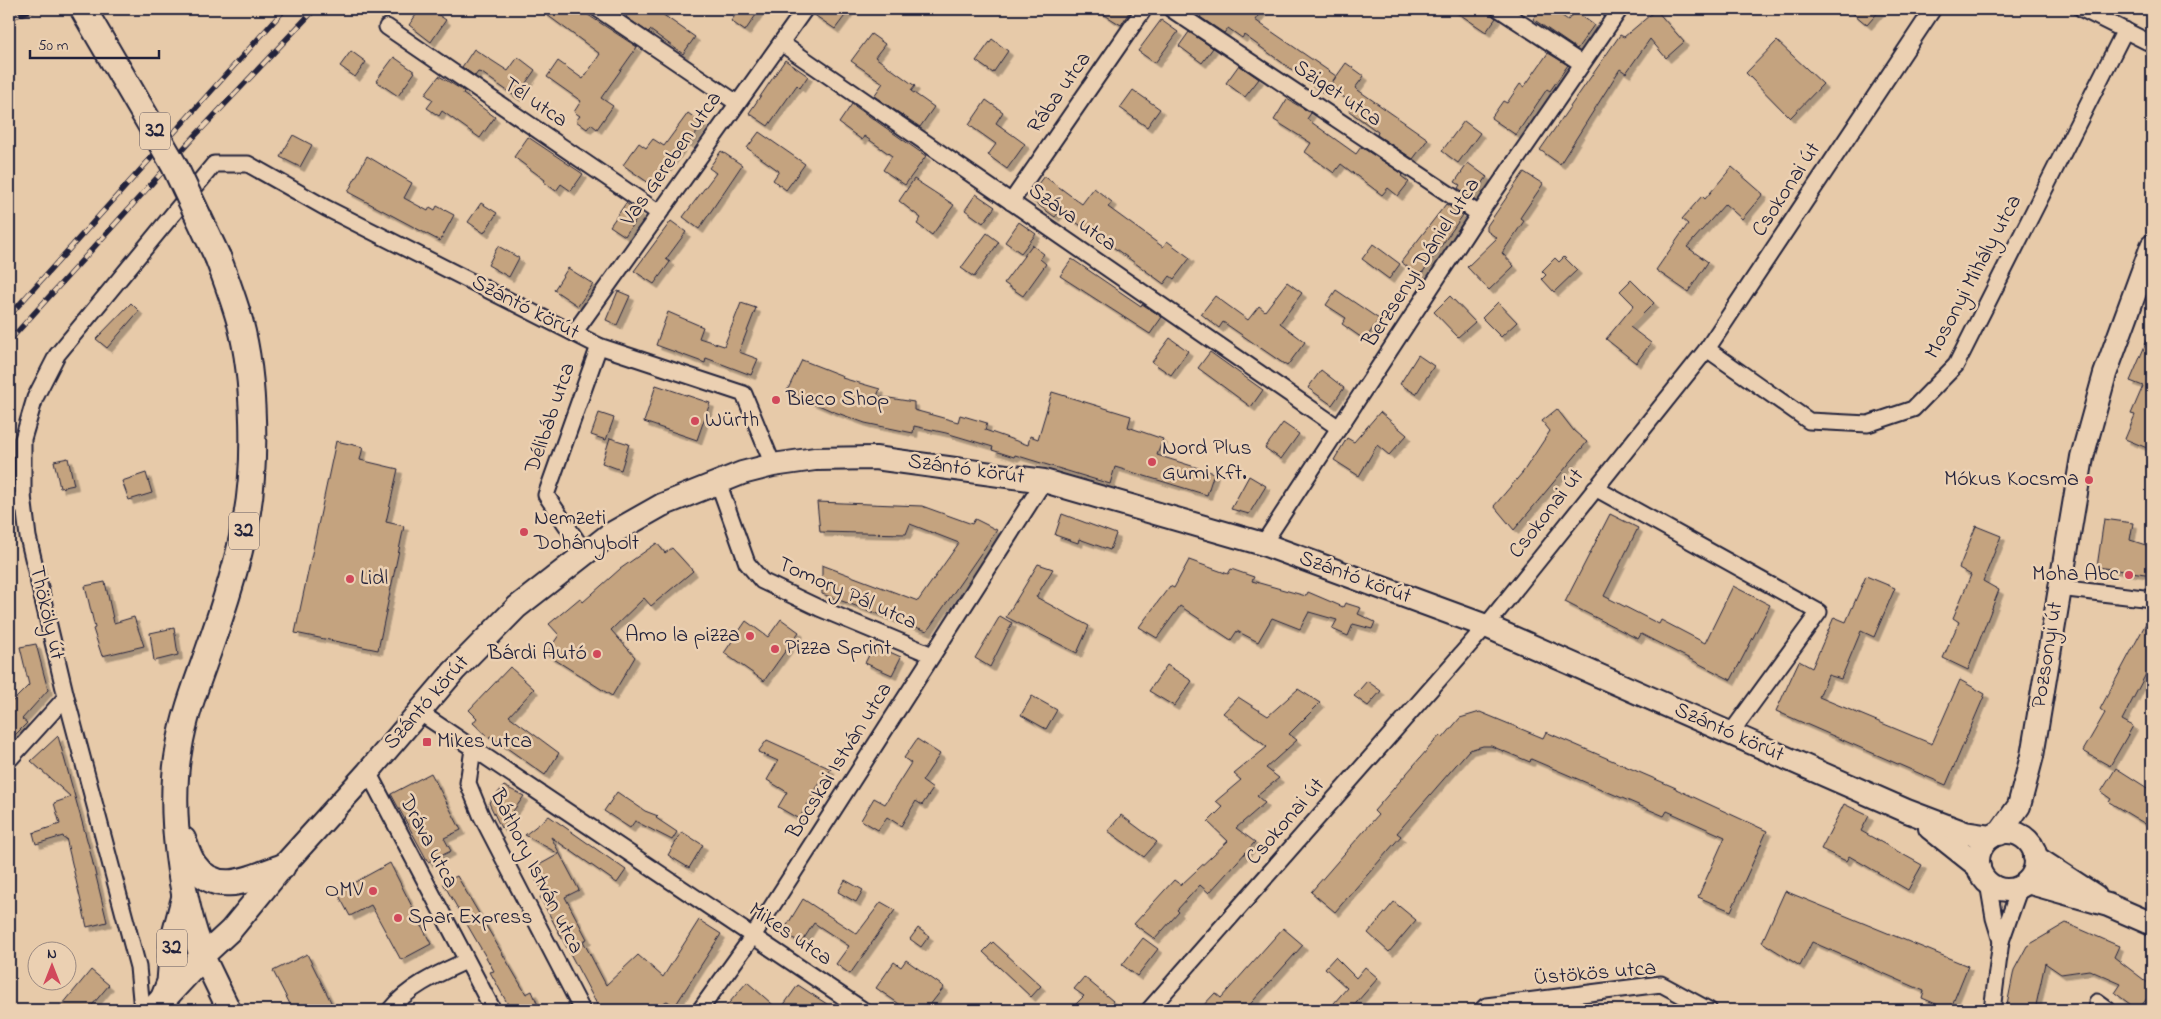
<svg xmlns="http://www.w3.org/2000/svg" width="2161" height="1019" font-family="'Indie Flower',sans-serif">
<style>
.building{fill:#c4a37f;stroke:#22223b;filter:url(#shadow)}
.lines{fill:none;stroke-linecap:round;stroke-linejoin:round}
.street-casing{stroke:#22223b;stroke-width:19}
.secondary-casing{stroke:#22223b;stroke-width:26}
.primary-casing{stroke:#22223b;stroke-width:29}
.street{stroke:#ebd0b2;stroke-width:15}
.secondary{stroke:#ebd0b2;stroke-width:22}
.primary{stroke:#ebd0b2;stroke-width:25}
.rail-casing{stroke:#22223b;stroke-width:5.5}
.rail{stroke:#ebd0b2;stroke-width:4;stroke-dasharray:11;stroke-linecap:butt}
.primary-bridge-casing{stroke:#22223b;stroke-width:29;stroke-linecap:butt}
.primary-bridge{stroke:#ebd0b2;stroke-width:25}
.poi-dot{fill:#d1495b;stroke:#ebd0b2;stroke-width:2}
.labels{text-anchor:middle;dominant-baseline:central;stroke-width:5;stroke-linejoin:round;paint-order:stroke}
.shield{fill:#ebd0b2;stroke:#5e565f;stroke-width:1}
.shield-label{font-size:21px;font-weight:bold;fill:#22223b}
.street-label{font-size:22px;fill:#22223b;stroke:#ebd0b2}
.poi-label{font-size:22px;fill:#22223b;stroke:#ebd0b2;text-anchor:start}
</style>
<defs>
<filter id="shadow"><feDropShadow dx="4.5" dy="4.5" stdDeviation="0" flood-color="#0004"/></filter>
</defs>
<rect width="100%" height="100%" fill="#e7caa9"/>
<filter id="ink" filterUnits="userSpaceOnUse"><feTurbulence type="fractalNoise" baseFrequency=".02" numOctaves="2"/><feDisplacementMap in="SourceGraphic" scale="10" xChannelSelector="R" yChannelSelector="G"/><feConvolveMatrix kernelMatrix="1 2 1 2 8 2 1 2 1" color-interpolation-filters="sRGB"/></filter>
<g filter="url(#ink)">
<!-- building -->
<g class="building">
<polygon points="420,9 430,9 446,20 431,42 409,25"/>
<polygon points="539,9 579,9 637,47 601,98 613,106 597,129 591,124 587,129 576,121 580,116 574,112 581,101 547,77 558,61 583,79 600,54"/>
<polygon points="632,9 666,9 662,14 695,37 683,54 650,30 648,32 626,17"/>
<polygon points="740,9 760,9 745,31 731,21"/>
<polygon points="814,9 850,9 835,29 813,14"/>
<polygon points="1095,9 1131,9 1121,25"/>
<polygon points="1207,9 1263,9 1255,20 1336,76 1331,84 1346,63 1364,76 1355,88 1428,139 1413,159 1377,135 1378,132 1349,111 1353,104 1329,86 1324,93 1244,35 1242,38 1228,28 1224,33 1200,17"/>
<polygon points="1452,9 1484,9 1496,18 1486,32"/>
<polygon points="1540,9 1552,9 1568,20 1575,11 1594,25 1577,49 1533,19"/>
<polygon points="1848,9 1881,9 1867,25"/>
<polygon points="1656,10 1684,42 1666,58 1650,39 1626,73 1620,69 1560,164 1540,150 1620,35 1624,37"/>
<polygon points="1161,20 1178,32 1155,63 1138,51"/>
<polygon points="1189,32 1213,48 1202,63 1179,46"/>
<polygon points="871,34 885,44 875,57 915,86 911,91 934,107 920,127 874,96 883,83 851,61"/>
<polygon points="992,39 1008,51 993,73 976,61"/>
<polygon points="1777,41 1823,84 1790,118 1746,73"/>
<polygon points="474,49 508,71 518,57 535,70 516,97 482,73 478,72 475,76 462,67"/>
<polygon points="351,51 366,62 355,77 340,66"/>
<polygon points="1548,53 1568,65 1550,91 1547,89 1516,135 1491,118 1503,101 1507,103 1520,84 1524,87"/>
<polygon points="394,57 415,72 398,96 376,81"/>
<polygon points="785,60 808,76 800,88 797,85 768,126 749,113"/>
<polygon points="1239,65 1259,79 1245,97 1226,83"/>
<polygon points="439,76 464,91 463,94 495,117 480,138 442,111 439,116 427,108 433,100 425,94"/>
<polygon points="1133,90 1160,109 1147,127 1120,108"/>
<polygon points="1287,99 1311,113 1307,119 1356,154 1361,147 1403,174 1401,176 1409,182 1398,196 1388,188 1382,195 1341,164 1334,173 1305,152 1311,143 1274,120"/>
<polygon points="986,100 1003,112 996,123 1025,144 1007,169 988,155 996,144 969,125"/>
<polygon points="852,104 926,156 905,185 883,170 892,156 864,136 862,140 839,123"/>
<polygon points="688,113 703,124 688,144 685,141 653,186 623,165 639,143 646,148 653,139 664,146"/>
<polygon points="1464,121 1480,133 1458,163 1442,151"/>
<polygon points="759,132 805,164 786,190 773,180 779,171 747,148"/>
<polygon points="293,135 312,145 300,167 280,157"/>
<polygon points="528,137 583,174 571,191 561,184 556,191 544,182 545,180 514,157"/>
<polygon points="721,151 742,165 699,229 683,217 716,173 709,168"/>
<polygon points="367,156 412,183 404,198 428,211 430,207 435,210 437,206 454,215 440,241 348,192"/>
<polygon points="1468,163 1487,177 1472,198 1458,188 1460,185 1455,182"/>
<polygon points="1732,167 1763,194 1742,219 1725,204 1687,247 1708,262 1688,292 1656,270 1688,224 1682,219 1702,196 1705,199"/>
<polygon points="1524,172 1543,184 1520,218 1524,221 1502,253 1514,266 1489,290 1467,267 1497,238 1487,231 1487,226"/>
<polygon points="1044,176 1082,204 1094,188 1112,202 1108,207 1163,247 1167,241 1190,258 1174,279 1170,276 1164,284 1091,231 1090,232 1060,211 1055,217 1028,197"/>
<polygon points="914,179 954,205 932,235 917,224 921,218 899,201"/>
<polygon points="976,194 995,207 983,223 965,210"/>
<polygon points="481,203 497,213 484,233 468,222"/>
<polygon points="626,203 640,213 625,236 610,226"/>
<polygon points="1446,204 1463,215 1420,276 1401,262"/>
<polygon points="671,221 686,232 666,259 670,262 654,284 634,271"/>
<polygon points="1019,222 1036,234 1021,253 1005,242"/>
<polygon points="987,233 999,242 974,277 961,268"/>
<polygon points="1373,244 1400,264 1389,279 1362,259"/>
<polygon points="1032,245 1044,254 1040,259 1046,264 1023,296 1004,283"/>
<polygon points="498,246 519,258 509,277 488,265"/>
<polygon points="1564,257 1577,270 1554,292 1542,279 1546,275 1542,271 1555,258 1559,262"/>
<polygon points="1072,259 1141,306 1142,304 1162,317 1150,334 1060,276"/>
<polygon points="568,268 593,284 578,306 554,290"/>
<polygon points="1631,280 1654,303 1630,327 1651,343 1636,363 1606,339 1634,305 1620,291"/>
<polygon points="1287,282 1302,293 1280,323 1305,342 1287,366 1223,322 1219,328 1201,314 1215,296 1248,320 1259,306 1265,311"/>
<polygon points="1336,290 1379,319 1365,340 1342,324 1346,318 1326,305"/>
<polygon points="618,291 630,296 617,325 606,320"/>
<polygon points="1450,296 1475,322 1458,337 1434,312"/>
<polygon points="1498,302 1517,322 1501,337 1482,318"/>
<polygon points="131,303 139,311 107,348 96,339"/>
<polygon points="741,303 756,308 739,352 758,359 751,375 706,358 705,363 656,345 668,312 703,327 699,338 724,346"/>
<polygon points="2152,329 2152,450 2125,439 2135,415 2131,414 2143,386 2130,381"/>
<polygon points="1170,338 1188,351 1171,375 1152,362"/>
<polygon points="1210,352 1263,390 1251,407 1198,368"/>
<polygon points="1418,355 1434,366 1416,394 1400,384"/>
<polygon points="802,360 843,376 842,378 880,389 877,396 914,402 914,410 958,422 960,415 987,423 985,430 1028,445 1030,436 1038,439 1052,392 1131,416 1128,427 1163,439 1157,455 1214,473 1207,495 1115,467 1110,484 1015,455 1014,457 992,450 993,447 946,433 914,426 913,433 865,423 832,411 787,391"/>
<polygon points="1321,370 1344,388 1332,405 1308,388"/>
<polygon points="656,385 710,403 697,440 644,422"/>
<polygon points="1557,409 1574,431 1587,442 1514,530 1494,506 1523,472 1550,431 1542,421"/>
<polygon points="1380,412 1407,435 1389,455 1377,445 1359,476 1334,460 1347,438 1354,442"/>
<polygon points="599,413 614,418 606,440 591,435"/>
<polygon points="1283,423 1299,434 1281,459 1265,448"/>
<polygon points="610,438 629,444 621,470 602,463"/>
<polygon points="336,441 363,447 360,460 398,469 386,522 404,526 378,650 295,633"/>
<polygon points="68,458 74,485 60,488 54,461"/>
<polygon points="146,473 152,493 129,500 122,481"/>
<polygon points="1249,476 1266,486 1249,514 1231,509"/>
<polygon points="817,502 922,506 972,524 975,519 997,530 927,631 822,594 822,565 918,601 959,543 910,524 906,534 820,532"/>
<polygon points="1062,514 1116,534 1110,550 1079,539 1078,543 1055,535"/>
<polygon points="1610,514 1638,528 1604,596 1659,624 1661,620 1705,643 1733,586 1770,605 1731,680 1641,634 1638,639 1565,602"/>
<polygon points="2104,519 2133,523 2130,540 2152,547 2152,575 2097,567"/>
<polygon points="1976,526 2001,536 1983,581 1999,590 1968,670 1943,658 1959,622 1953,618 1971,575 1959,568"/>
<polygon points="657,543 665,553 672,548 693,571 651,606 644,598 611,630 635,657 612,696 546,654 559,635 549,624 580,598 583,602 620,569"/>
<polygon points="1189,560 1228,574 1231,569 1254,577 1252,581 1306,596 1308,592 1343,607 1345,603 1361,608 1358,614 1375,622 1372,629 1353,624 1348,636 1332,629 1337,620 1309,612 1300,629 1272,618 1258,642 1237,631 1231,640 1180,606 1157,638 1139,627 1170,586 1174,588"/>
<polygon points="1038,564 1053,569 1036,597 1089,626 1077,653 1006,617"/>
<polygon points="1866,576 1895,588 1874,637 1861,631 1841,679 1828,675 1819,697 1932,744 1960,680 1985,694 1946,785 1776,711 1799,661 1812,668 1834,617 1846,622"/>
<polygon points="105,582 114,623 134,617 144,646 102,656 93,629 95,628 85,586"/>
<polygon points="2152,612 2152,670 2146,674 2122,720 2133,726 2110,766 2083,751 2105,713 2100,709"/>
<polygon points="1000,616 1012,623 990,667 975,658"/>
<polygon points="781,619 799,632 764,681 724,653 746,621 768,637"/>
<polygon points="174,628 178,655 154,661 150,633"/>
<polygon points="36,644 48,690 22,719 27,723 9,741 9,705 29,685 20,647"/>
<polygon points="874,645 901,657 892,675 865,663"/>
<polygon points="1167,665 1192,681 1174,706 1149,691"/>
<polygon points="510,667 534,689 509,716 559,753 545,775 490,736 489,738 473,723 477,718 469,710"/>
<polygon points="1367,681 1381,691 1368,706 1354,696"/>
<polygon points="1298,689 1320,703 1289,734 1297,740 1266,768 1279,778 1257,796 1265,803 1236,828 1255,842 1209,893 1200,885 1177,910 1179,912 1155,939 1134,924 1174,880 1181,885 1228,841 1208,822 1223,807 1216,801 1241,780 1234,774 1267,747 1223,713 1238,697 1268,716"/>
<polygon points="1032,696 1057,710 1046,729 1021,715"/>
<polygon points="1480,712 1543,738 1546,732 1676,788 1676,789 1767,831 1731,911 1698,897 1725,837 1667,811 1664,816 1531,759 1530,762 1491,746 1483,746 1469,750 1397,833 1401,836 1335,912 1311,892 1378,815 1374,811 1440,735 1443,738 1460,718"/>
<polygon points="58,736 89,847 107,922 87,927 66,838 64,839 63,836 36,844 33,833 60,824 54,803 71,797 31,761"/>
<polygon points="917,739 940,754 922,781 933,789 922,805 916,801 901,826 887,817 878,830 861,820 874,798 885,804 911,763 904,758"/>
<polygon points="767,740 831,769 818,786 799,819 778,807 787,792 767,780 778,761 758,752"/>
<polygon points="2116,768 2152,791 2152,828 2109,802 2111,799 2101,792"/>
<polygon points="431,773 461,830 444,838 451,851 428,862 391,794"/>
<polygon points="504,786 524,796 501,828 489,803"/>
<polygon points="617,792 645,811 658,816 656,818 677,832 672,840 635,821 630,828 604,811"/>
<polygon points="1844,804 1869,816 1861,831 1922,865 1908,890 1849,856 1846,861 1821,849"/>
<polygon points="1121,815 1157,842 1144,857 1108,831"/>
<polygon points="549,816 626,870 617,883 551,837 579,890 565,897 587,939 583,941 606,985 638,955 663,977 699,920 721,934 675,1006 667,1001 650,1010 600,1010 540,897 545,895 530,870 559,854 525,835"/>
<polygon points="682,832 703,845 689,868 668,855"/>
<polygon points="390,863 431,944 401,960 371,905 350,916 337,892"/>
<polygon points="457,876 526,994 532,991 540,1010 511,1010 490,972 494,971 443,883"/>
<polygon points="845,880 863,890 856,902 838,892"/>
<polygon points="1785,891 1968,966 1950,1010 1922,998 1924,991 1812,942 1800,966 1762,942"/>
<polygon points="803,899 857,934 881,902 895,910 850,974 836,964 849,946 814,923 801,943 783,932"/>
<polygon points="1394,902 1416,920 1389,952 1368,933"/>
<polygon points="2066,923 2119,946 2114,957 2152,986 2152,992 2138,1010 2115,993 2121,984 2089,970 2061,974 2045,963 2035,1010 2006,1010 2014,970 2027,946"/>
<polygon points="918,928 929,936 921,947 910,939"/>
<polygon points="1283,928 1303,945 1245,1010 1199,1010 1215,993 1221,998"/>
<polygon points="1143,938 1158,949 1137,976 1122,965"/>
<polygon points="993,942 1041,986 1031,997 983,952"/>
<polygon points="307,954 335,1010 293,1010 273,971"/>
<polygon points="1335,957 1356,978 1365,967 1378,978 1350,1010 1328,1010 1347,988 1325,968"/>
<polygon points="906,960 944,987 926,1010 908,1010 876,988 894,962 901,967"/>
<polygon points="91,970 109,985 88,1010 58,1010"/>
<polygon points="1084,977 1113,1001 1106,1010 1070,1010 1084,996 1074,989"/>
<polygon points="747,982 779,1010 723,1010"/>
<polygon points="798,985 836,1010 780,1010"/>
</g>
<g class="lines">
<!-- street casing -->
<g class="street-casing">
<g id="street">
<polyline points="598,9 737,103"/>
<polyline points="1171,9 1479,214"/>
<polyline points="1499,9 1581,63"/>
<polyline points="2082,9 2152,44"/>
<polyline points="387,27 659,213"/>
<polyline points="781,43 1339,428"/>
<polyline points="1011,202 1144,9"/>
<polyline points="574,333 805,9"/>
<polyline points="1707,349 1809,421 1868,424 1913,409 1956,365 2125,30"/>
<polyline points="718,482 747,563 762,581 819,608 932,655"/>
<polyline points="1595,488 1819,612 1730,734"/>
<polyline points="9,510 23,496"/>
<polyline points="1263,544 1479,214 1620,9"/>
<polyline points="585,553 546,495 599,346"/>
<polyline points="2059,588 2152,599"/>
<polyline points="419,712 863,1010"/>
<polyline points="473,749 468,783 481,815 582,1010"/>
<polyline points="9,760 66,697"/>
<polyline points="368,772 493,1010"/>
<polyline points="1988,883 1994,918 2001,941"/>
<polyline points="2097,1002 2108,1010"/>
<polyline points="142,1010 138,967 66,697 28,537 23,496 23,439 35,398 57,355 214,164 248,164 326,208 599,346 744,394 773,465"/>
<path d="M 390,1010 C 409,986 440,973 466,961"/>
<polyline points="700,1010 753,936 1044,481"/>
<polyline points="1149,1010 1486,626 1707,349 1933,9"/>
<polyline points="1482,1010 1486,1006 1661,984 1709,1010"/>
<polyline points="1992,1010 2001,941 2020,887"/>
</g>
</g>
<!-- secondary casing -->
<g class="secondary-casing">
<g id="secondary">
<polyline points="1930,828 1979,867"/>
<circle cx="2007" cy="861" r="29"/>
<polyline points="1999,834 2019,806 2032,756 2082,457 2105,374 2152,246"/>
<polyline points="2035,857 2095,896"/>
<polyline points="2027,882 2108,905 2152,924"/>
<polyline points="229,1010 203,956 231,930 285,864 368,772 454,671 517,607 609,535 662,505 742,473 773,465 815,459 875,458 1044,481 1263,544 1486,626 1907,811 1965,833 1991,837"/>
</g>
</g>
<!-- primary casing -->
<g class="primary-casing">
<g id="primary">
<path d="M 183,840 C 186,848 189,858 194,865 C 217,898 253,877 282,867"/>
<polyline points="164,997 170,982 173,942 184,900"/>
<path d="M 153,1010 L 203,956 C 180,901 168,808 179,749 C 184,716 197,683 208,652 C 223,610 237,568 245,525 C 257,468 255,378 240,322 C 234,301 226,279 218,258"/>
</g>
</g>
<!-- street -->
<use href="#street" class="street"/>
<!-- secondary -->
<use href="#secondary" class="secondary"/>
<!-- primary -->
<use href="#primary" class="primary"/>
<!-- rail casing -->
<g class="rail-casing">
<g id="rail">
<polyline points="9,18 36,9"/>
<polyline points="9,316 285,9"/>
<polyline points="9,341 193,138 315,9"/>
</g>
</g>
<!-- rail -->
<use href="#rail" class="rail"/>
<!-- primary-bridge casing -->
<g class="primary-bridge-casing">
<polyline id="primary-bridge" points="83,9 174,165 218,258"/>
</g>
<!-- primary-bridge -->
<use href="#primary-bridge" class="primary-bridge"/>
</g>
</g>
<!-- markers -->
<g class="poi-dot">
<circle cx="776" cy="400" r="5"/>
<circle cx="695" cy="421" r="5"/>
<circle cx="1152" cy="462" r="5"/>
<circle cx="2089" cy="480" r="5"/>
<circle cx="524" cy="532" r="5"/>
<circle cx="2129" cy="575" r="5"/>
<circle cx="350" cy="579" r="5"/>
<circle cx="750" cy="636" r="5"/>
<circle cx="775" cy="649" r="5"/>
<circle cx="597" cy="654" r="5"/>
<rect x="422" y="737" width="10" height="10" rx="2.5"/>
<circle cx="373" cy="891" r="5"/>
<circle cx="398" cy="918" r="5"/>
</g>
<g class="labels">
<!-- shield labels -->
<g class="shield">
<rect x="140" y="112.5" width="30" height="37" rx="4"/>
<rect x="229" y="512.5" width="30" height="37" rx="4"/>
<rect x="157" y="929.5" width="30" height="37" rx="4"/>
</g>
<g class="shield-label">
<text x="155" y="131">32</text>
<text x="244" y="531">32</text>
<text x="172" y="948">32</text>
</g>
<!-- street labels -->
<g class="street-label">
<text transform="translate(1060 93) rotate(-55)">Rába utca</text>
<text transform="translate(1337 94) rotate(34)">Sziget utca</text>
<text transform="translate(535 103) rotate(34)">Tél utca</text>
<text transform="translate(672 159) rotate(-55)">Vas Gereben utca</text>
<text transform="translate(1787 190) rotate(-57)">Csokonai út</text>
<text transform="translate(1072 218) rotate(35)">Száva utca</text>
<text transform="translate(1422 263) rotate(-57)">Berzsenyi Dániel utca</text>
<text transform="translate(1974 277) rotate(-62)">Mosonyi Mihály utca</text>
<text transform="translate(525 308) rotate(27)">Szántó körút</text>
<text transform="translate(551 418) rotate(-71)">Délibáb utca</text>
<text transform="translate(966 470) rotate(8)">Szántó körút</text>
<text transform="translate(1547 514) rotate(-52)">Csokonai út</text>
<text transform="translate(1355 578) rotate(20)">Szántó körút</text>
<text transform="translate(847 594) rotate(24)">Tomory Pál utca</text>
<text transform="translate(46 613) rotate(77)">Thököly út</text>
<text transform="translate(2048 655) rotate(-81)">Pozsonyi út</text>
<text transform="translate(427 703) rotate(-49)">Szántó körút</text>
<text transform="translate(1729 733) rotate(24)">Szántó körút</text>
<text transform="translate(840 761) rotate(-58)">Bocskai István utca</text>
<text transform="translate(1286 822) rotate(-49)">Csokonai út</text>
<text transform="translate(428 842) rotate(62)">Dráva utca</text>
<text transform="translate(536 872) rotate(63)">Báthory István utca</text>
<text transform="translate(790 935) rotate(34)">Mikes utca</text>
<text transform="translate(1595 974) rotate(-5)">Üstökös utca</text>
</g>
<!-- poi labels -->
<g class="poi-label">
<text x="786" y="400">Bieco Shop</text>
<text x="705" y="421">Würth</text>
<text x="1162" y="449">Nord Plus<tspan x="1162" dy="25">Gumi Kft.</tspan></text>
<text x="2079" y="480" text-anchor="end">Mókus Kocsma</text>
<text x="534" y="519">Nemzeti<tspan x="534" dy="25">Dohánybolt</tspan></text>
<text x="2119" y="575" text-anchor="end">Moha Abc</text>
<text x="360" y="579">Lidl</text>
<text x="740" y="636" text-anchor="end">Amo la pizza</text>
<text x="785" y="649">Pizza Sprint</text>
<text x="587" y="654" text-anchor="end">Bárdi Autó</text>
<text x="437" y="742">Mikes utca</text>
<text x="363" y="891" text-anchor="end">OMV</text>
<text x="408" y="918">Spar Express</text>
</g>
</g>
<!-- margin -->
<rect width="2161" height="1019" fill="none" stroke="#ebd0b2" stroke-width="30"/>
<rect x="15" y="15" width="2131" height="989" fill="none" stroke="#22223b" stroke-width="2" filter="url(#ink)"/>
<!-- north arrow -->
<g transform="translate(52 966)"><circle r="24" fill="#ebd0b2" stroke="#9b8a82"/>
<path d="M0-4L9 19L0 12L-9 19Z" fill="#d1495b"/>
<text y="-8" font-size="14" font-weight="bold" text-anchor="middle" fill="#22223b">N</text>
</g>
<!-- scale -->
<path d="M30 50v8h129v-8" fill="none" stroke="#22223b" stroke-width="2.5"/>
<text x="38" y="50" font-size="15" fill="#22223b" stroke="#ebd0b2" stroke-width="4" paint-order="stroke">50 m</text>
</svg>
